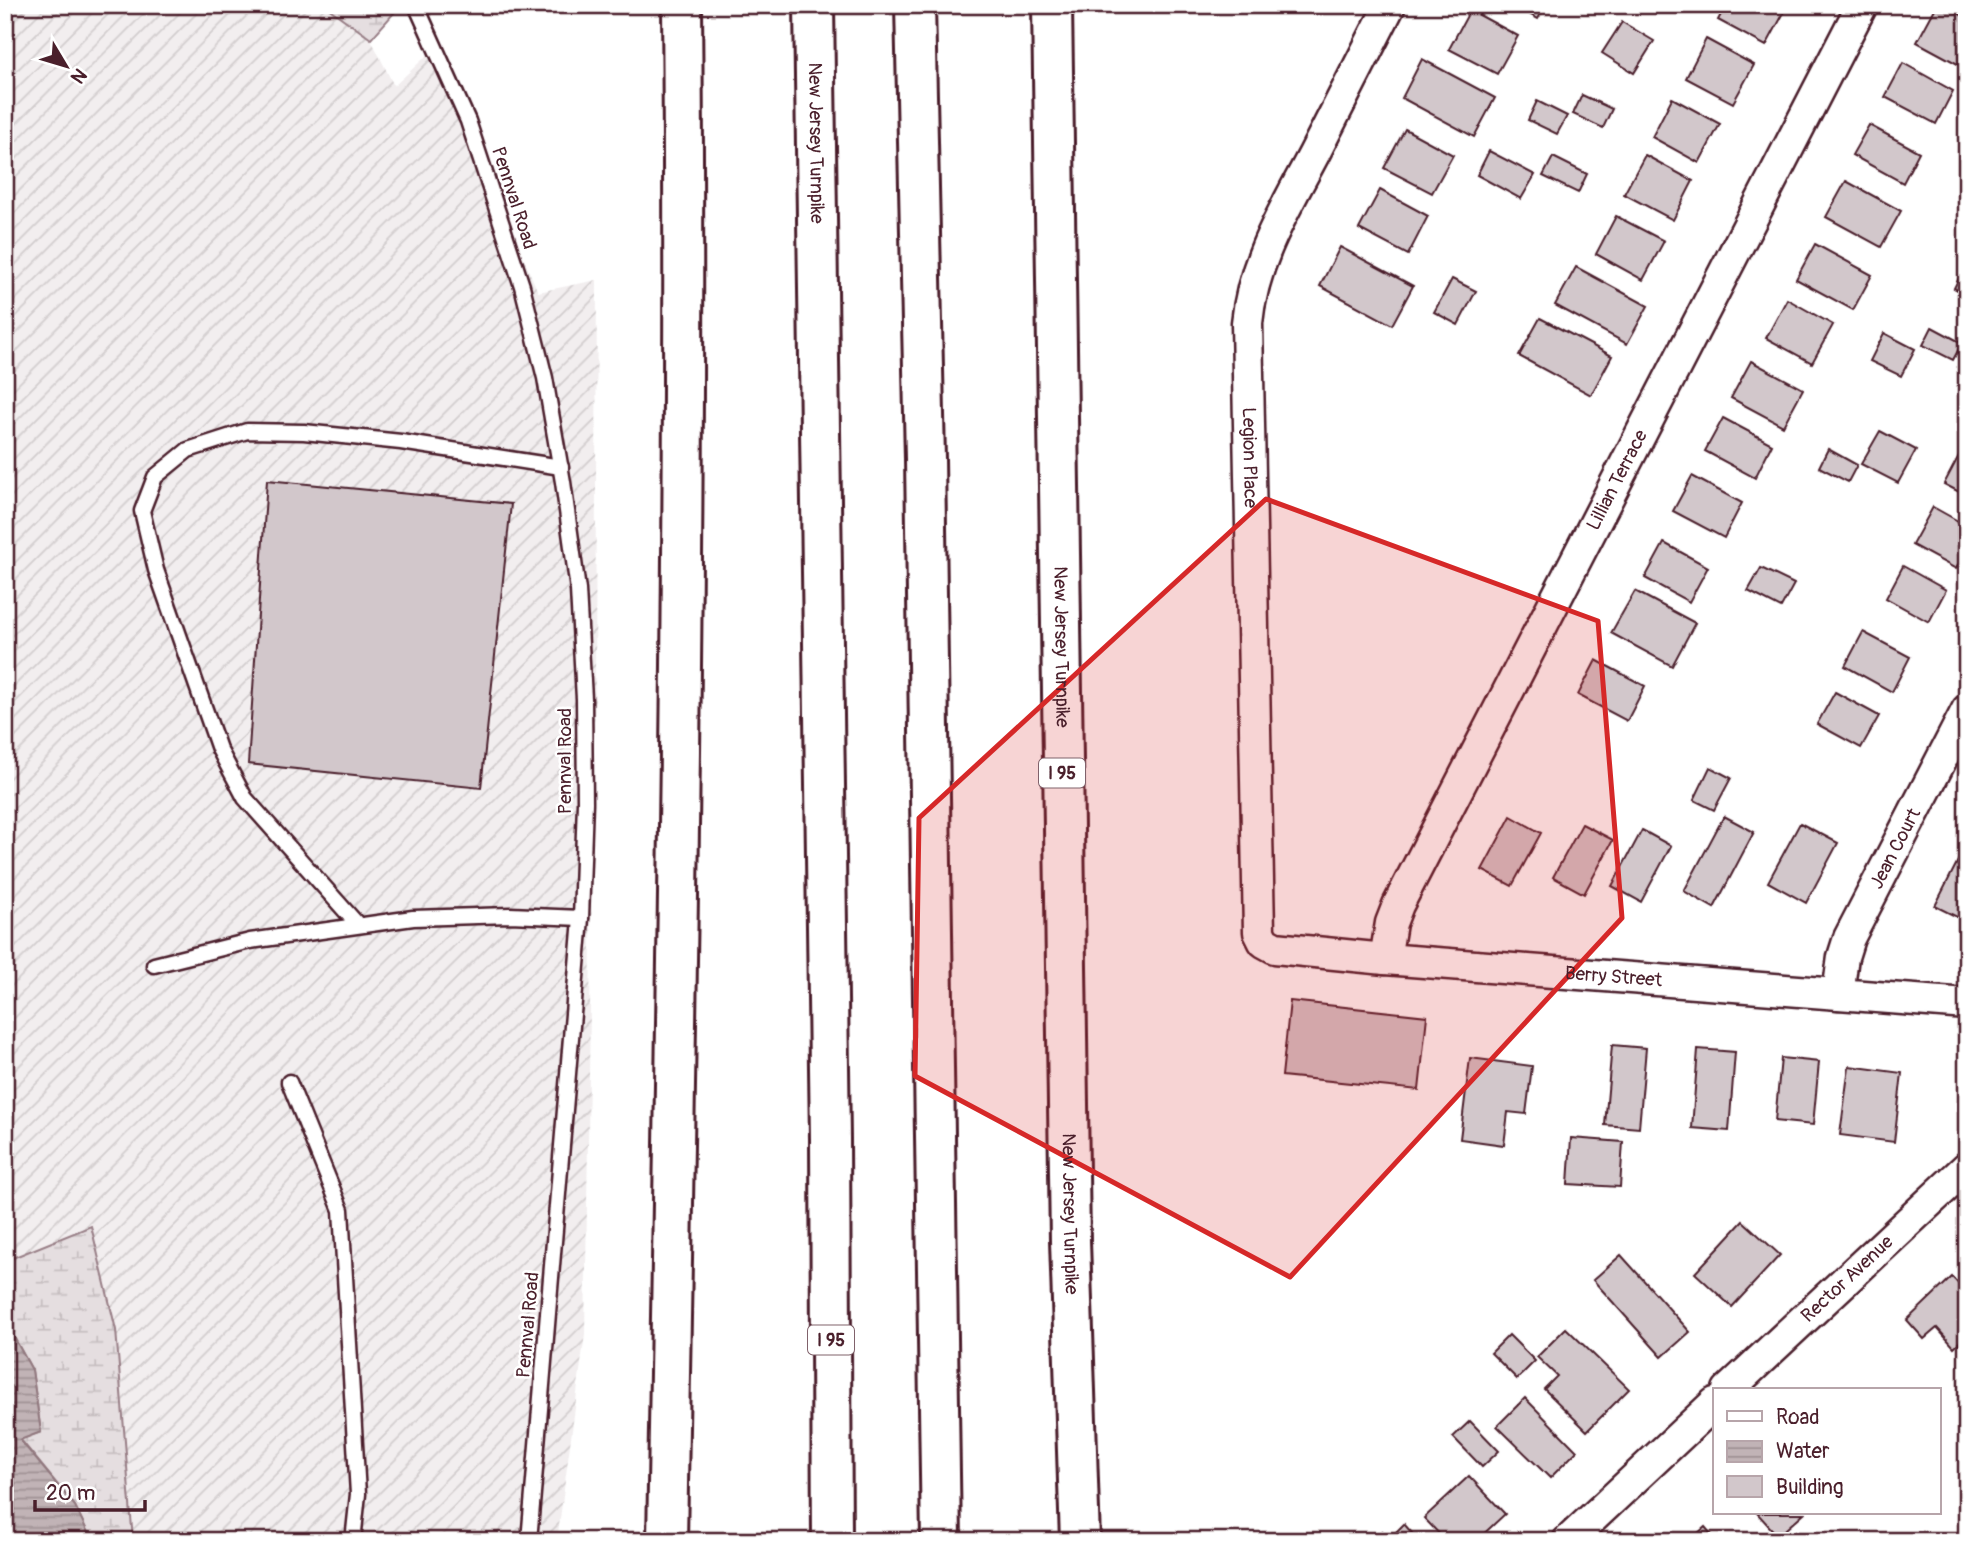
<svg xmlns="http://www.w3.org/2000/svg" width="1972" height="1546" font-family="Pangolin,sans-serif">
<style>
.industrial{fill:url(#industrial-furrows)}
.wetland{fill:url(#wetland-marsh);stroke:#987e86;stroke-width:2}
.water{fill:url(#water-rules);stroke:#91787e;stroke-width:2}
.building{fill:#d2c7cb;stroke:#4a1f2b;stroke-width:2}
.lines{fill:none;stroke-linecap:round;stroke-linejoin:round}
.lane-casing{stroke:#4a1f2b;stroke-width:19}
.street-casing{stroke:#4a1f2b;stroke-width:35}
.highway-casing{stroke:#4a1f2b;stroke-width:44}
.lane{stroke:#fff;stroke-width:14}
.street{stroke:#fff;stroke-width:30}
.highway{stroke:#fff;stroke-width:38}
.marked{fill:#d62828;fill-opacity:0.2;stroke:#d62828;stroke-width:5;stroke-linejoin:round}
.labels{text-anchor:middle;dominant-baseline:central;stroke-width:5;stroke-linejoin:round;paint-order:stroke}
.shield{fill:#fff;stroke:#80626b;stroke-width:2}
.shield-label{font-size:18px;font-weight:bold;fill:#4a1f2b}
.street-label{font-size:19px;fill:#4a1f2b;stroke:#fff}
</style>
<defs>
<pattern id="industrial-furrows" width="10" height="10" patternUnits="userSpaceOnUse" patternTransform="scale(1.75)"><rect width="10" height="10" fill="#f2eeef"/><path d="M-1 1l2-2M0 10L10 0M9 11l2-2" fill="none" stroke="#d1cccd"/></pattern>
<pattern id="wetland-marsh" width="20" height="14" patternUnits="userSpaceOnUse" patternTransform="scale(1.75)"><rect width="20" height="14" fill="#e5dee0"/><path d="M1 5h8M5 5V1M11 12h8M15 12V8" fill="none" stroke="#c6bec0"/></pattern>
<pattern id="water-rules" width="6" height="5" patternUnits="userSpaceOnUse" patternTransform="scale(1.75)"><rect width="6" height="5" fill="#c1b3b6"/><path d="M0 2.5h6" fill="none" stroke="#9f9194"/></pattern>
</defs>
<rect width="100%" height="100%" fill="#fff"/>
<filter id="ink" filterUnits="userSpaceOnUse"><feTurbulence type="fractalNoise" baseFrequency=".0143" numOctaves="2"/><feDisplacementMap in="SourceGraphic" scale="14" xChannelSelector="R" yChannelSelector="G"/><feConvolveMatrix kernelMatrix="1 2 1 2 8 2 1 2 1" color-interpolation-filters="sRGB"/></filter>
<g filter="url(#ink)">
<!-- industrial -->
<polygon class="industrial" points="5,5 324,5 371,39 394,86 434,49 538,292 597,280 595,685 585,1334 557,1541 133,1541 116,1330 91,1227 5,1261"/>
<!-- wetland -->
<g class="wetland">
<polygon points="324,5 401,5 371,39"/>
<polygon points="91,1226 116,1330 133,1541 92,1541 75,1506 20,1439 41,1432 32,1370 5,1321 5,1261"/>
</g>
<!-- water -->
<polygon class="water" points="5,1321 32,1370 41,1432 20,1440 75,1506 92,1541 5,1541"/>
<!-- building -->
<g class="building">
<polygon points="1512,5 1546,5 1538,19"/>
<polygon points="1726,5 1783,5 1787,7 1766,46 1718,20"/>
<polygon points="1937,5 1943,5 1967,18 1967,69 1917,42"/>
<polygon points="1470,10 1518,36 1497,74 1449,49"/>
<polygon points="1622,22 1654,41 1634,73 1602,53"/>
<polygon points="1706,39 1754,65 1733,103 1686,78"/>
<polygon points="1422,59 1495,98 1474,137 1402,98"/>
<polygon points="1903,63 1953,91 1936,124 1885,97"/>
<polygon points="1582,95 1612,109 1603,128 1573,114"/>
<polygon points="1672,98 1720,124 1699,163 1652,137"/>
<polygon points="1537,101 1567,116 1557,134 1528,120"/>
<polygon points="1869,125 1919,152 1903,183 1852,155"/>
<polygon points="1405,129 1453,155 1432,193 1384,168"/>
<polygon points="1489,151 1535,175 1521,199 1477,175"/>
<polygon points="1645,155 1693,181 1673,220 1624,194"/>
<polygon points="1553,157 1587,174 1578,193 1543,176"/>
<polygon points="1967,158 1967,179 1958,175"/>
<polygon points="1846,181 1901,211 1881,247 1826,217"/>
<polygon points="1380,190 1428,216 1408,255 1359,229"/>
<polygon points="1616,216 1664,241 1643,280 1596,254"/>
<polygon points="1815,244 1872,275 1853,310 1796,279"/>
<polygon points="1340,247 1413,286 1392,325 1320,286"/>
<polygon points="1576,267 1648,306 1627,344 1555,305"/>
<polygon points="1963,270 1967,273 1967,295 1954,288"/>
<polygon points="1452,279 1476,291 1458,325 1434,312"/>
<polygon points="1787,299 1833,325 1812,363 1766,338"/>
<polygon points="1540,318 1612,356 1591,395 1519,356"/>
<polygon points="1932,327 1962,343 1953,360 1923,345"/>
<polygon points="1884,333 1915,349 1901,376 1870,361"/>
<polygon points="1751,361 1803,389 1783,426 1731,398"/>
<polygon points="1723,418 1772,444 1755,478 1705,451"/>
<polygon points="1880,431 1916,450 1898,483 1861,464"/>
<polygon points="1963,448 1967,450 1967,496 1944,484"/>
<polygon points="1828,449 1857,465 1848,482 1819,467"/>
<polygon points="1692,476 1742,503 1724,538 1673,511"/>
<polygon points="267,480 511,504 481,788 248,764"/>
<polygon points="1933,507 1967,526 1967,548 1956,569 1912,545"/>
<polygon points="1664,543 1708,567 1689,602 1645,578"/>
<polygon points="1903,566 1946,590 1929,622 1886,598"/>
<polygon points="1761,568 1794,584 1781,608 1748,591"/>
<polygon points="1635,591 1695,623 1672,666 1611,633"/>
<polygon points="1863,632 1910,657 1892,692 1845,666"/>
<polygon points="1596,660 1645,686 1627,721 1578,695"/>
<polygon points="1835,692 1879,716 1861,748 1817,724"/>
<polygon points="1710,767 1731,778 1714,810 1694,800"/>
<polygon points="1511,816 1541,833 1512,886 1482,870"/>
<polygon points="1724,816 1754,832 1714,908 1684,891"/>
<polygon points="1800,823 1838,843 1806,903 1768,882"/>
<polygon points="1582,824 1613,840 1584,894 1553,877"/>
<polygon points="1642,830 1671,846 1641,902 1612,886"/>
<polygon points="1962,853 1967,856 1967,922 1935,906"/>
<polygon points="1290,1001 1427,1016 1419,1090 1282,1076"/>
<polygon points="1612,1045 1646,1048 1639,1128 1605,1125"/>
<polygon points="1698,1049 1735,1052 1729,1131 1692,1128"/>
<polygon points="1470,1058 1532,1066 1526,1114 1508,1112 1504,1145 1460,1139"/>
<polygon points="1781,1058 1819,1062 1813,1125 1775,1121"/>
<polygon points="1849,1066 1902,1073 1894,1142 1840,1135"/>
<polygon points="1571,1138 1623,1142 1620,1187 1568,1184"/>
<polygon points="1743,1221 1780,1255 1732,1307 1695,1273"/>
<polygon points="1621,1255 1690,1332 1662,1357 1593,1280"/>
<polygon points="1952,1277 1967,1293 1967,1335 1954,1347 1937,1328 1924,1339 1907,1320"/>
<polygon points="1566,1328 1629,1389 1587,1431 1544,1389 1557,1376 1537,1357"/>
<polygon points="1509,1335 1535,1361 1517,1379 1491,1353"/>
<polygon points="1525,1398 1577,1451 1550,1478 1497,1426"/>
<polygon points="1470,1421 1499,1451 1482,1467 1453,1437"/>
<polygon points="1469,1476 1505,1514 1476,1541 1446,1541 1424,1518"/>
<polygon points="1757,1513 1804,1513 1778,1536"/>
<polygon points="1404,1524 1419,1541 1372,1541 1382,1531 1389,1539"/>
<polygon points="1705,1527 1717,1541 1689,1541"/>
</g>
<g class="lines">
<!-- lane casing -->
<g class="lane-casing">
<g id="lane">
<polyline points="416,5 468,121 522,286 545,378 563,482 578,590 584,699 585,802 581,918 529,1541"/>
<polyline points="358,925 245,798 219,749 156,570 142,511 155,477 188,450 247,431 304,432 401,442 561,467"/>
<polyline points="154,965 250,941 413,918 510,915 581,918"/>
<polyline points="289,1082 341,1210 358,1494 353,1541"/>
</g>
</g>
<!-- street casing -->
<g class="street-casing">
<g id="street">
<path id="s1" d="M 1390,5 C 1365,55 1339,104 1314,154 C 1285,209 1253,260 1247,323 L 1259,932 L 1264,942 L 1275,948 L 1385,959 L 1967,1004"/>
<path id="s2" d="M 1385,959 L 1391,923 L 1398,905 L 1862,5"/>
<path id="s3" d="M 1838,994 L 1843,957 L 1849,938 L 1967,710"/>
<path id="s4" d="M 1728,1390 L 1967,1167"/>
<polyline points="1568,1541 1715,1403"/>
</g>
</g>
<!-- highway casing -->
<g class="highway-casing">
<g id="highway">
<path id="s5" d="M 814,5 L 830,1139 L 832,1541"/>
<polyline points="915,5 925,459 941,1541"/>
<path id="s6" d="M 1052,5 L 1070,1241 L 1080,1541"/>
<path d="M 667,1541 C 676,1029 687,517 682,5"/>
</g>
</g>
<!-- lane -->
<use href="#lane" class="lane"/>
<!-- street -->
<use href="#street" class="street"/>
<!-- highway -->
<use href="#highway" class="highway"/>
</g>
</g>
<!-- marked area -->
<path class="marked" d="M 1266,499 L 1598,621 L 1622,918 L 1290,1277 L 915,1076 L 919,818 Z"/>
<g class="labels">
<!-- shield labels -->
<g class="shield">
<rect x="1039" y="758.5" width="46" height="29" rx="5"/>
<rect x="808" y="1325.5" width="46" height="29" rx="5"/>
</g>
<g class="shield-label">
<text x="1062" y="773">I 95</text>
<text x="831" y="1340">I 95</text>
</g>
<!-- street labels -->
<g class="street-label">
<text stroke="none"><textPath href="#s5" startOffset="138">New Jersey Turnpike</textPath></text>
<text transform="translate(514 198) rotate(72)">Pennval Road</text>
<text stroke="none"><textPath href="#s1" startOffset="485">Legion Place</textPath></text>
<text stroke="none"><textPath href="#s2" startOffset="534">Lillian Terrace</textPath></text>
<text stroke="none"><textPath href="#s6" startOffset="642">New Jersey Turnpike</textPath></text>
<text transform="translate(565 761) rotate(-90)">Pennval Road</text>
<text stroke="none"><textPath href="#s3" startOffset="158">Jean Court</textPath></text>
<text stroke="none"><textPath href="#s1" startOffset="1323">Berry Street</textPath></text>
<text stroke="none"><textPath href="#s6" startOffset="1209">New Jersey Turnpike</textPath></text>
<text stroke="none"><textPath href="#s4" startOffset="163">Rector Avenue</textPath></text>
<text transform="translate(528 1325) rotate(-85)">Pennval Road</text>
</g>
</g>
<!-- margin -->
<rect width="1972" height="1546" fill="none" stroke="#fff" stroke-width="28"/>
<rect x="14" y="14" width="1944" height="1518" fill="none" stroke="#4a1f2b" stroke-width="2.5" filter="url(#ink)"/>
<!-- legend -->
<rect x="1713" y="1388" width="228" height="126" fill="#ffffff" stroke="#b7a5aa" stroke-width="2"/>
<rect x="1727" y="1411" width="35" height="10" fill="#ffffff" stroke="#b7a5aa" stroke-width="2"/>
<text x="1776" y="1424" font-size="21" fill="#4a1f2b">Road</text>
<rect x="1727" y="1441" width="35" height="21" fill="url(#water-rules)" stroke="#b7a5aa" stroke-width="2"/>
<text x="1776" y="1458" font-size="21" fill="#4a1f2b">Water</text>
<rect x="1727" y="1476" width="35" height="21" fill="#d2c7cb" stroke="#b7a5aa" stroke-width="2"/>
<text x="1776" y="1494" font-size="21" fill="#4a1f2b">Building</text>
<!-- north arrow -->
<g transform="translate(66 66) rotate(128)" stroke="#ffffff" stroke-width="5" paint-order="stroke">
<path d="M0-5L12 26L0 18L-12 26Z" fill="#4a1f2b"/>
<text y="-10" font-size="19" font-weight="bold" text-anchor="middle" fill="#4a1f2b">N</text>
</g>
<!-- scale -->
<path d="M35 1500v10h110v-10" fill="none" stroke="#4a1f2b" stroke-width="3.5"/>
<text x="46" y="1500" font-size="21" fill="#4a1f2b" stroke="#ffffff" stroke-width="5" paint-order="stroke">20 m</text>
</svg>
